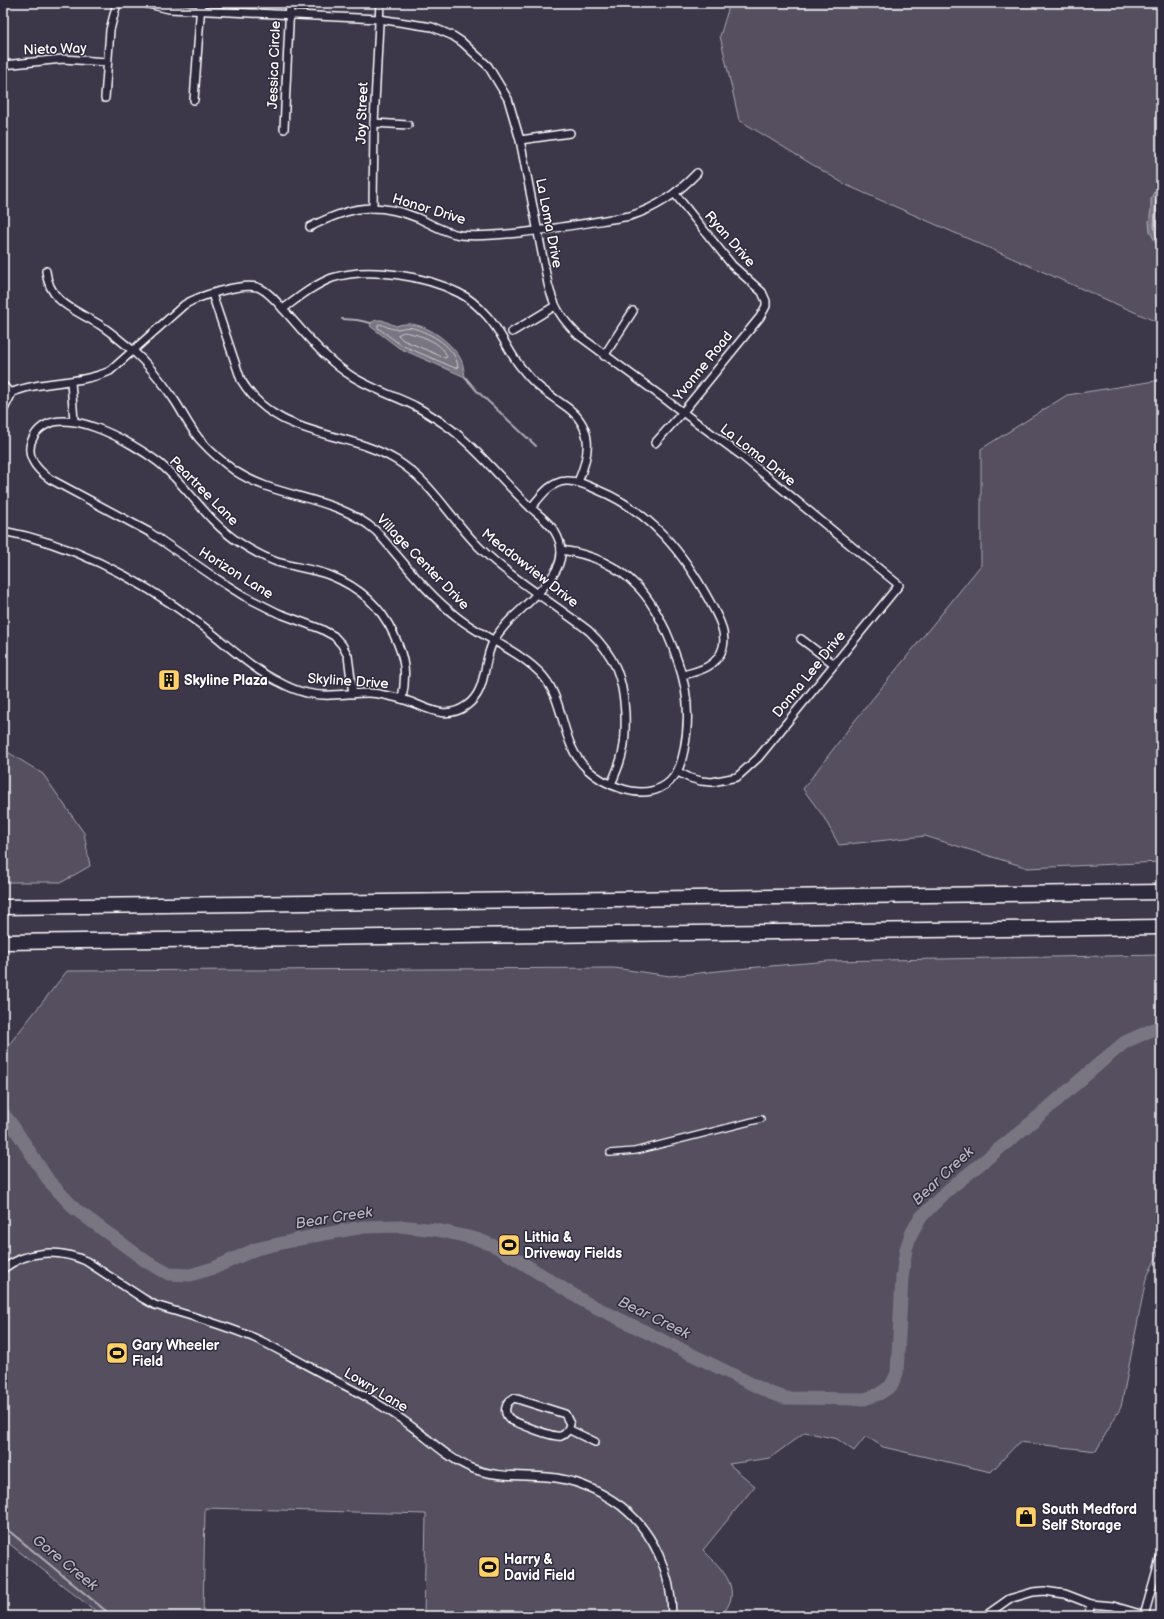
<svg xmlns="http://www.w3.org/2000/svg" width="1164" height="1619" font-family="'Balsamiq Sans',sans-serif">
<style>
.green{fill:#555060;stroke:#aaa8b0}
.water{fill:#797682;stroke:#afadb4}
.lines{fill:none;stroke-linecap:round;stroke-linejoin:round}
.shore{stroke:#c9c8cd;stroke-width:1}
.stream{stroke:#afadb4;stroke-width:2}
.river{stroke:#797682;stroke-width:13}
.pedestrian-casing{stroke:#fff;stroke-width:8}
.minor-casing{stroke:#fff;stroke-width:10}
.motorway-casing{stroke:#fff;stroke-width:17}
.pedestrian{stroke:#2f2a3d;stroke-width:5.5}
.minor{stroke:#2f2a3d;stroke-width:7}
.motorway{stroke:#2f2a3d;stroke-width:14}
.labels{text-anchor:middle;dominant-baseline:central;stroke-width:3;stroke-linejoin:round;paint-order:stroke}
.street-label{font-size:14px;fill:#fff;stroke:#2f2a3d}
.poi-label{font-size:14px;font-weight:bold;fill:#fff;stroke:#2f2a3d;text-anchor:start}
.water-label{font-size:15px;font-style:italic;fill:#b5b4ba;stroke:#2f2a3d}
</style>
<rect width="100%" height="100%" fill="#3c3749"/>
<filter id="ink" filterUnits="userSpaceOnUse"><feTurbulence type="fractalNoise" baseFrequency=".025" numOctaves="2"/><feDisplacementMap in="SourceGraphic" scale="8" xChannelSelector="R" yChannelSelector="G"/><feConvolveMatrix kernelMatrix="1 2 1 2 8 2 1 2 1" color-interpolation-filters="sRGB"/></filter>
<g filter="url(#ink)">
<!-- green -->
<g class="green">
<polygon points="730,3 1161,3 1161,347 1157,322 846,185 739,120 720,36"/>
<polygon points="1161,380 1161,862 1028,868 925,836 839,845 823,816 803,789 853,723 981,565 981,449 1067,395"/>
<polygon points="3,749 43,774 84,833 90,866 62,882 3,882"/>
<path d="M 1161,955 L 1161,1248 L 1146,1279 L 1121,1407 L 1096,1451 L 1019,1442 L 991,1472 L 883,1447 L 866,1436 L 854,1451 L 837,1439 L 805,1432 L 770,1458 L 729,1464 L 755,1486 L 703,1550 C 717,1564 740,1584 728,1606 C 726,1610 723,1613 720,1616 L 424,1616 L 426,1514 L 205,1508 L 203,1616 L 102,1616 L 3,1539 L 3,1040 L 7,1047 L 67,971 L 614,968 L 670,976 L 747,968 L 829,961 Z"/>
</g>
<!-- water -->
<g class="water">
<polygon points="1161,186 1161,264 1158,248 1150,231 1149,222 1151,210 1151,199 1154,192"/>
<path d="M 376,320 L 382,320 L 396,326 C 418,317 447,338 459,356 C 463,362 464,370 465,377 L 399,348 L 370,326 L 372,322 Z"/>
</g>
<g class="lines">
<!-- shore -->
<g class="shore">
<path d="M 1161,191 C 1155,196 1156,202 1155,209 C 1155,226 1151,228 1161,245"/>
<path d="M 380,324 C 385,325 389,329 394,329 C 399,330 405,326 413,328 C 431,333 456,347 458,367 L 455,368 L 401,345 L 378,328 L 378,325 Z"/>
<path d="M 404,332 C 418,334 443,342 447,357 L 445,358 L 403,340 L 398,335 Z"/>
</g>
<!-- stream -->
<g class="stream">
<polyline points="342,319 357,320 371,323"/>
<polyline points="465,377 477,391 536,446"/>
<polyline points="3,1526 112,1616"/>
</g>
<!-- river -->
<polyline class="river" points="3,1113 13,1126 49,1181 75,1209 147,1262 169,1274 190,1275 214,1268 256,1249 313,1236 364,1227 399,1226 437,1230 477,1239 497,1247 585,1302 770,1393 786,1398 865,1399 879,1394 891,1386 897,1373 902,1278 906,1249 911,1234 920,1218 947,1191 1032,1122 1101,1062 1125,1042 1161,1026"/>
<!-- pedestrian casing -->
<g class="pedestrian-casing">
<polyline id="pedestrian" points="610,1153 635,1151 761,1119"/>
</g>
<!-- minor casing -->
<g class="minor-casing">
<g id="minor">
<path d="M 144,3 L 169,9 L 379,19 L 432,27 L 453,36 L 462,42 L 488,66 L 508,99 L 520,140 L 548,284 C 554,307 561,318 578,335 L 742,456 L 899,585 L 758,758 L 737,777 L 712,782 L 701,781 L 690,778 L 678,772"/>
<polyline points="3,65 63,59 107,62"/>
<polyline points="105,98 110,30 117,3"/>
<polyline points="194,100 201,3"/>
<polyline points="374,123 408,125"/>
<polyline points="284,129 290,3"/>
<polyline points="520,140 570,133"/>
<polyline points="373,208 374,123 380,3"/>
<path d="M 310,227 C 349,207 375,201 418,218 C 431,224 445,233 460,235 C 479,237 499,235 518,233 C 555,229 592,222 630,216 C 656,208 678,193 697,173"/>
<path d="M 46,271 C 49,303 76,310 100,325 C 111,332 121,341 131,349 C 147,363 161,380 173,398 C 183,412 190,430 203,443 C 212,453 224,463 235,471 C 279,500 333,494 376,531 C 402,560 426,593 457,617 C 483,638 521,651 543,676 C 566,703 560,744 587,769 C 604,785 638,799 660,788 C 676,781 681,765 684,750 C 693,705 684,672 666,631 C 658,615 650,599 637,586 C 616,564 591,554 561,550"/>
<path d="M 212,294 L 241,380 C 277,440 343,428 396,460 C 433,483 449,517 479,547 C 512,579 553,603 589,631 C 615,656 623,677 625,713 C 626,743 624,756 611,784"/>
<polyline points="512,332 555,306"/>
<polyline points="604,356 633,311"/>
<polyline points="71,382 74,421"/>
<polyline points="3,385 10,393 11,395 3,411"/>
<path d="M 10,393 C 42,380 78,385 110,371 L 184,305 C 198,296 241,283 257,287 C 267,290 276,301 283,309"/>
<polyline points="655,443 682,413 760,317 766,306 766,301 762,292 732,265 675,194"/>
<path d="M 531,508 C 503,482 480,451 451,429 C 440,421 428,413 415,406 C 393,395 368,388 347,373 C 323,357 302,330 283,309 C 299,297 314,285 332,278 C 368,266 426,276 459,293 C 469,298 479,307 487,316 C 499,329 505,344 515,359 C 519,366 525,372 530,378 C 540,390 555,398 568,408 C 594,428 590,454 578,482"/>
<path d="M 3,531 C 74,544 142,581 200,624 C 226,643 250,668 279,682 C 288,687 298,691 307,693 C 327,698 348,693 368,693 C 378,693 388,696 398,698 C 422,703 441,723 466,706 C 488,691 482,663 493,642 C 502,625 518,613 531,600 C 550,581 572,560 555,532 C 549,522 539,515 531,508 C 541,496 550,482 566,481 C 577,480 588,486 598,490 C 651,512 683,552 710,602 C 717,615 727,632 723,647 C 718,666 700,671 683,675"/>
<polyline points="801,639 834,664"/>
<path d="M 353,694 L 348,656 L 342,645 L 334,636 L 321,629 L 278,613 L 244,596 L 217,579 L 149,532 L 50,479 C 36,469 23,454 34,436 C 58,398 133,443 158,462 C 187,485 204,518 237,541 C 249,549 263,557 277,562 C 294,567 313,569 329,575 C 360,587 381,606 394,635 C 405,658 407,674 402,699"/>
<path d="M 3,1269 C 28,1250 58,1249 86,1261 L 144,1299 L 155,1305 C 190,1316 226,1325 259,1340 C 276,1348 293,1358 310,1367 C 330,1378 350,1388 370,1399 C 385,1408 401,1418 415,1429 C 433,1443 450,1459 471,1468 C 496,1478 521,1475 547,1477 C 574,1479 599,1490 621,1506 C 654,1532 672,1574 672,1616"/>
<path d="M 514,1398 L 565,1414 L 570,1424 C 569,1428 567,1434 561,1436 C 552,1438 521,1424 511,1420 C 502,1413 505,1403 514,1398 Z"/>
<polyline points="568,1429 595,1442"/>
<polyline points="985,1616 1009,1599 1033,1592 1044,1591 1065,1594 1091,1604 1113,1606 1147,1616"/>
<polyline points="1088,1616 1091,1604"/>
<polyline points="1144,1616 1161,1555"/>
</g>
</g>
<!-- motorway casing -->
<g class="motorway-casing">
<g id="motorway">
<polyline points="3,907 1161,892"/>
<polyline points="3,942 1161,927"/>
</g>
</g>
<!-- pedestrian -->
<use href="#pedestrian" class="pedestrian"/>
<!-- minor -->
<use href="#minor" class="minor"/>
<!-- motorway -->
<use href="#motorway" class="motorway"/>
</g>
</g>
<!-- icons -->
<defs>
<g id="building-square" transform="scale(1.15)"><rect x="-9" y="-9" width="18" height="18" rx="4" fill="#ffd166" stroke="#2f2a3d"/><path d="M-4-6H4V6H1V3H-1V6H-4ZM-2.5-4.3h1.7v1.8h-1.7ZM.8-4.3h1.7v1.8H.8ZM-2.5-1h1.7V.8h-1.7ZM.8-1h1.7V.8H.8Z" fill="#111"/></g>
<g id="stadium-square" transform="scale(1.15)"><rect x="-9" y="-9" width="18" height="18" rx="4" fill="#ffd166" stroke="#2f2a3d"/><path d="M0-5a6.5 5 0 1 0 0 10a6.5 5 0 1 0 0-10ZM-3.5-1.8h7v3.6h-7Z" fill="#111"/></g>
<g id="shop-square" transform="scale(1.15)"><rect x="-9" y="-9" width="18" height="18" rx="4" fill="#ffd166" stroke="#2f2a3d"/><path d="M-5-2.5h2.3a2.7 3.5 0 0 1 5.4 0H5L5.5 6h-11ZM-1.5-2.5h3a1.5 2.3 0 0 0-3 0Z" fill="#111"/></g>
</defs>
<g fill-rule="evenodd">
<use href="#building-square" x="169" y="680"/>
<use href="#stadium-square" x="509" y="1245"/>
<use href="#stadium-square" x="117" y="1353"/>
<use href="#shop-square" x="1026" y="1517"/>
<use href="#stadium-square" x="489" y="1567"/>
</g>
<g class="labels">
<!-- street labels -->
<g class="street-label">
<text transform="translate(55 49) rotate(-2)">Nieto Way</text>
<text transform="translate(274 65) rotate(-88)">Jessica Circle</text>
<text transform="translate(362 113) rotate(-88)">Joy Street</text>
<text transform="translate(429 209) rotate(17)">Honor Drive</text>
<text transform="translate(549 223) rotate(79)">La Loma Drive</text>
<text transform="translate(730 239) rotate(49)">Ryan Drive</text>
<text transform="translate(703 366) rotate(-51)">Yvonne Road</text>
<text transform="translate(758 455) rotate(38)">La Loma Drive</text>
<text transform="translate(204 491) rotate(45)">Peartree Lane</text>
<text transform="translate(423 562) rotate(46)">Village Center Drive</text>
<text transform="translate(530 568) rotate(38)">Meadowview Drive</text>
<text transform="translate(236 573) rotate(32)">Horizon Lane</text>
<text transform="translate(809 674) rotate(-51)">Donna Lee Drive</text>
<text transform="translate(348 681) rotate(4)">Skyline Drive</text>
<text transform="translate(376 1390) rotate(31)">Lowry Lane</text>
</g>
<!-- poi labels -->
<g class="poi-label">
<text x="184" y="680">Skyline Plaza</text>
<text x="524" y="1237">Lithia &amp;<tspan x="524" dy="16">Driveway Fields</tspan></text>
<text x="132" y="1345">Gary Wheeler<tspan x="132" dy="16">Field</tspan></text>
<text x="1042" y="1509">South Medford<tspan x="1042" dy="16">Self Storage</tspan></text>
<text x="504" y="1559">Harry &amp;<tspan x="504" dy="16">David Field</tspan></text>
</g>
<!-- water labels -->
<g class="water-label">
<text transform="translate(943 1176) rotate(-43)">Bear Creek</text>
<text transform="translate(334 1218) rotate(-9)">Bear Creek</text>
<text transform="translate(654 1318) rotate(26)">Bear Creek</text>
<text transform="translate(65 1563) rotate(39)">Gore Creek</text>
</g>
</g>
<!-- margin -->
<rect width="1164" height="1619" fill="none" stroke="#2f2a3d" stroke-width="16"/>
<rect x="8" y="8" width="1148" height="1603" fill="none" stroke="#fff" stroke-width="1.5" filter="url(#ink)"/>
</svg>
